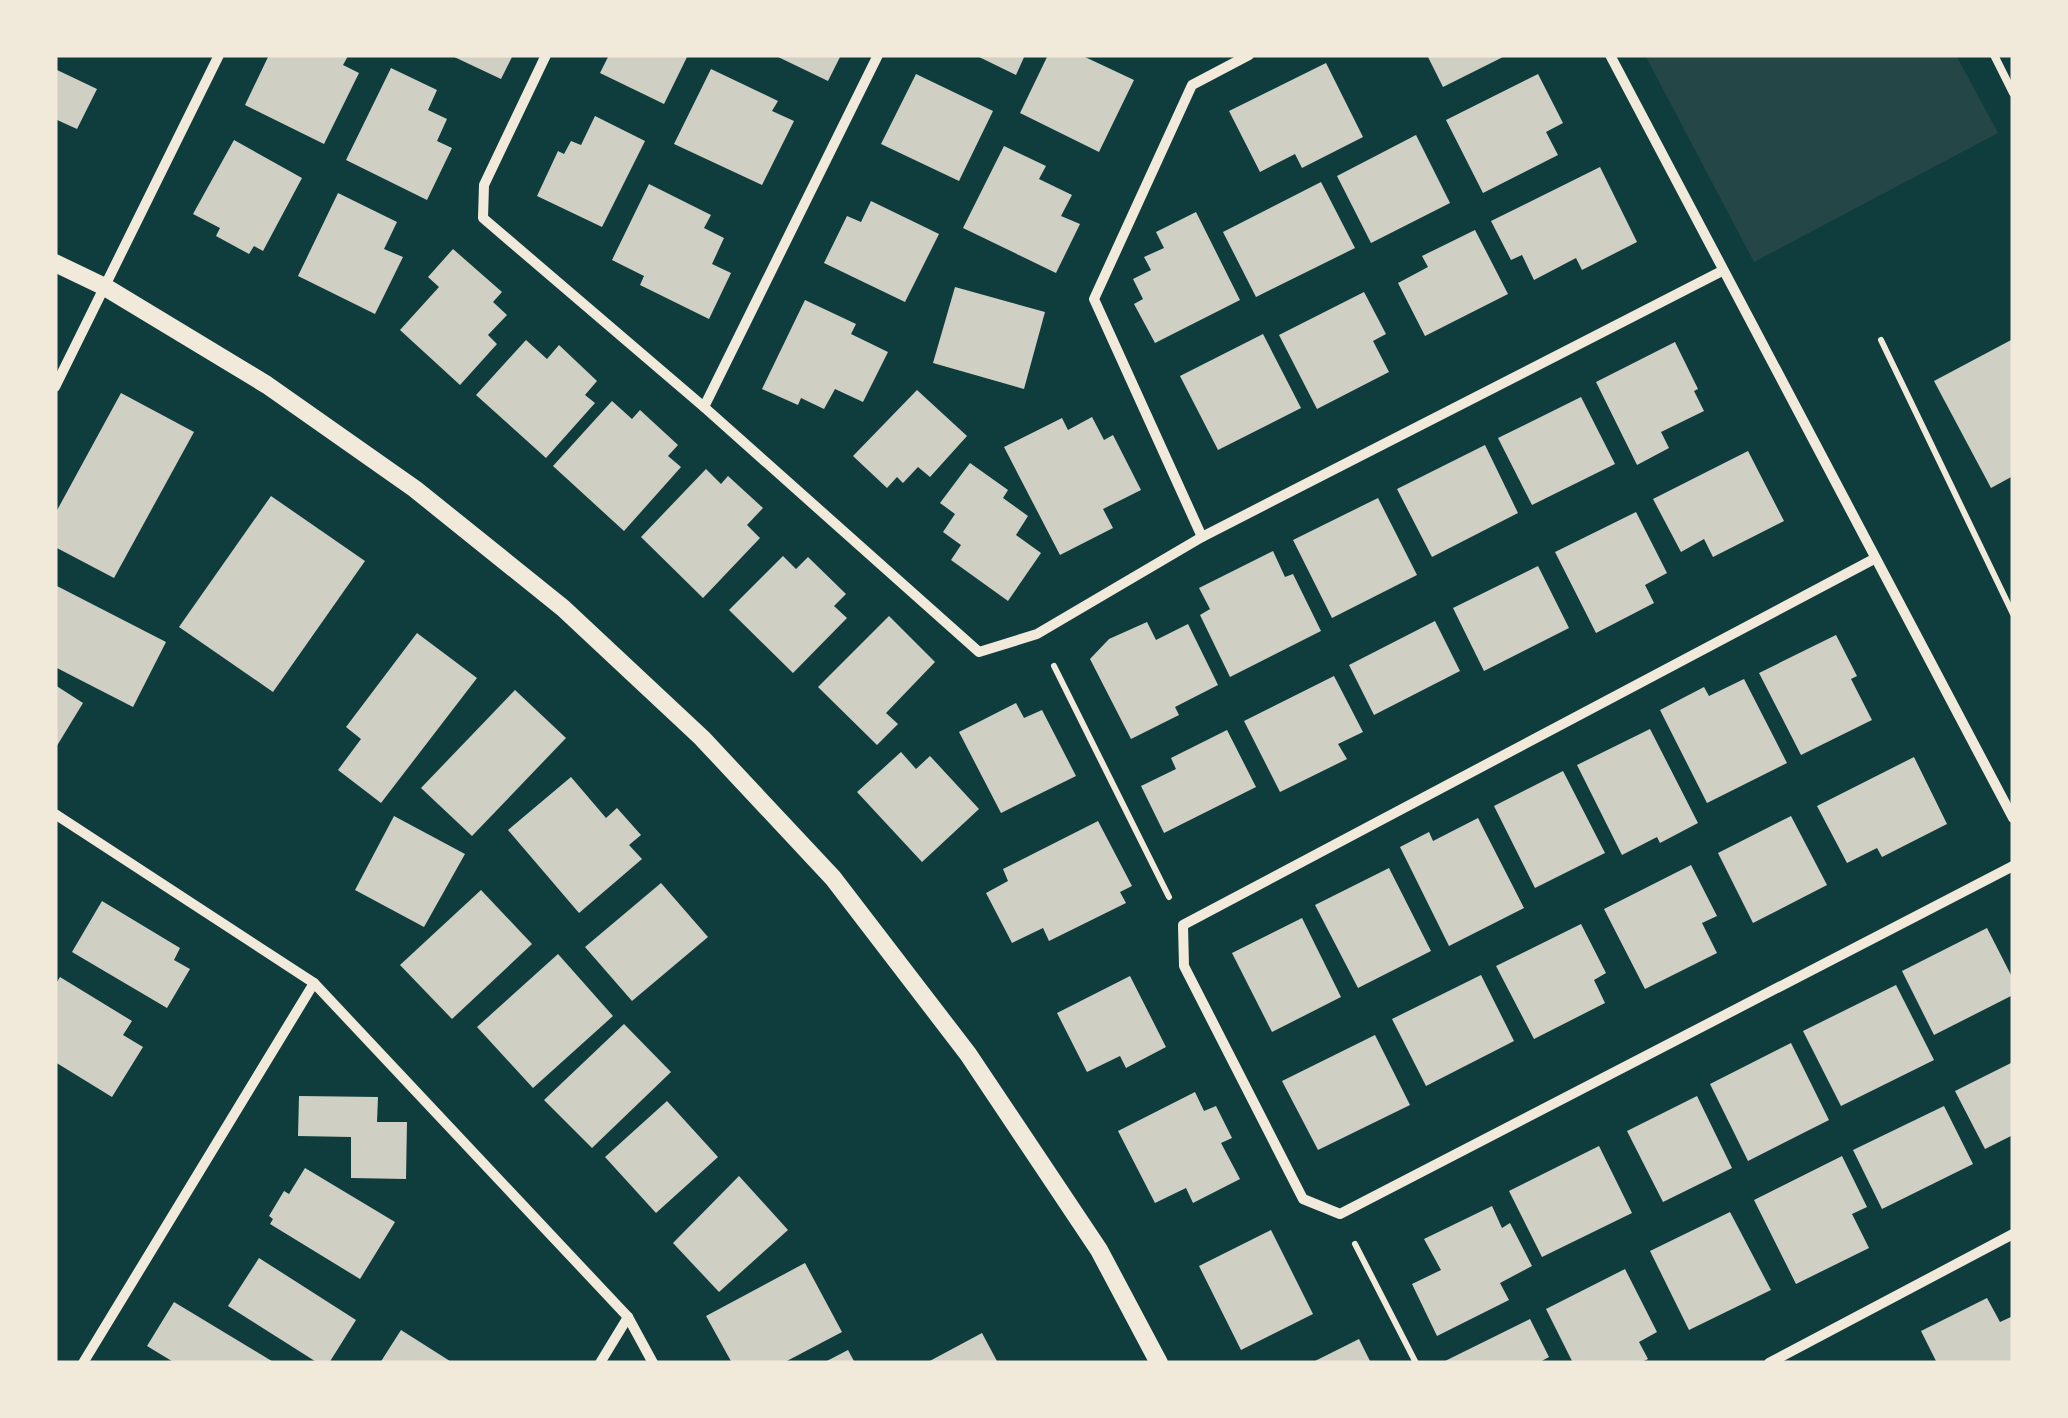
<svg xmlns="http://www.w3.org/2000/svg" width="2068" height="1418" font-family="Arial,sans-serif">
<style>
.green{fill:#244646}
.building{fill:#cfcfc3}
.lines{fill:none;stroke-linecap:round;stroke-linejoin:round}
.path{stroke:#f1e9da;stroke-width:6}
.service{stroke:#f1e9da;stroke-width:8}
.minor{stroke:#f1e9da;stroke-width:10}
.tertiary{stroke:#f1e9da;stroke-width:18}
</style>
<rect width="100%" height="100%" fill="#0f3d3e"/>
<!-- green -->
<polygon class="green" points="1645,55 1956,55 1998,133 1754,262"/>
<!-- building -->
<g class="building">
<polygon points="269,55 346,55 348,56 343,65 359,73 324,144 245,105"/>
<polygon points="450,55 513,55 501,79"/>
<polygon points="609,55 688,55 664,104 600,73"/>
<polygon points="774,55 841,55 828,81"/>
<polygon points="975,55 1025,55 1016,75"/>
<polygon points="1048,55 1086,55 1085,57 1134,80 1099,152 1020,113"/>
<polygon points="1427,55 1507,55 1443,87"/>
<polygon points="1326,63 1363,137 1302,168 1295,154 1260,172 1229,111"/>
<polygon points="391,68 437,90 428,110 447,119 437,141 452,148 427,200 346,160"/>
<polygon points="55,69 97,89 77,129 55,119"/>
<polygon points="711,69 778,101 772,111 794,121 762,185 674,144"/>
<polygon points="916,74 993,111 959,181 881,144"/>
<polygon points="1538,74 1563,123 1546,132 1558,155 1483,193 1446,120"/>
<polygon points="595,116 645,141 602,227 537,196 558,151 564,154 571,141 581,145"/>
<polygon points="1416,135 1450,203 1371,243 1337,176"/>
<polygon points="234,140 302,178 263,251 254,246 249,254 216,236 220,228 193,214"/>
<polygon points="1004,146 1046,166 1039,179 1072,195 1061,216 1080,224 1056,273 963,228"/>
<polygon points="1600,167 1637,242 1582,270 1576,258 1534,280 1522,255 1511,260 1491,221"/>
<polygon points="1321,182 1355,248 1256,297 1223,232"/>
<polygon points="649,184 711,215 704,228 724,238 712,264 731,273 709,319 640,285 644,276 612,260"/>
<polygon points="338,193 397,222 384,249 403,257 375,314 298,276"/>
<polygon points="871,201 939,234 905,302 824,263 847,216 861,222"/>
<polygon points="1196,212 1240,300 1155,343 1134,304 1143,299 1133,279 1151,270 1144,257 1164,248 1156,232"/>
<polygon points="1475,230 1508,294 1425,336 1398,283 1428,267 1422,256"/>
<polygon points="453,249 502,292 493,302 507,315 488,335 497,344 460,385 400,330 439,287 428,277"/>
<polygon points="955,287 1045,312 1024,389 933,363"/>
<polygon points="1364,292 1386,334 1373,341 1389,372 1317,409 1279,335"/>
<polygon points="805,300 856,324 851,334 888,352 863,402 835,389 824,409 801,398 798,405 762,389"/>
<polygon points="1263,334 1301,408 1218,450 1180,376"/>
<polygon points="2013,339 2013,476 1991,488 1934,381"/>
<polygon points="526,340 547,359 559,345 597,381 585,395 595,403 546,458 476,395"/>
<polygon points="1675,342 1698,389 1694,391 1704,411 1661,432 1669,448 1637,465 1596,382"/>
<polygon points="917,390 967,436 930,477 918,467 903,483 897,477 887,488 853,456"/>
<polygon points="121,393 194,432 114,578 55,547 55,514"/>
<polygon points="1581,397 1615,464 1532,505 1498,438"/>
<polygon points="612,401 632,419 640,410 678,445 668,456 681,467 624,531 553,466"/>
<polygon points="1092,417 1104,440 1113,435 1141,490 1103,509 1113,528 1060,555 1004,447 1062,418 1068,430"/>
<polygon points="1485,445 1518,513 1432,557 1397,489"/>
<polygon points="1748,451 1784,521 1713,557 1704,539 1681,552 1653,499"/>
<polygon points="970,463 1008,490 1003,498 1028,516 1016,535 1041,553 1008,601 951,560 961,545 943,532 955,514 940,503"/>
<polygon points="706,469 721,484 728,476 763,508 747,525 760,538 703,598 641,537"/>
<polygon points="271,496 365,561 273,692 179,627"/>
<polygon points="1378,498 1417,575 1332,618 1293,540"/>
<polygon points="1636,512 1667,573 1645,585 1654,603 1596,633 1555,552"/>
<polygon points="1273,551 1285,577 1293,574 1321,631 1230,677 1200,615 1210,609 1199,588"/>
<polygon points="783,556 796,569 808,557 846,594 834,606 847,618 793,673 729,610"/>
<polygon points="1538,566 1569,628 1484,671 1453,608"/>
<polygon points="55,585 166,642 133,707 55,667"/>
<polygon points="889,616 935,662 886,713 898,724 877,745 818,687"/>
<polygon points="1435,621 1460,671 1374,715 1349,665"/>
<polygon points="1147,622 1156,640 1188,624 1218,685 1175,707 1179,715 1131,739 1090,659 1109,639"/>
<polygon points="417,633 477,678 381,803 338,770 361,739 346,727"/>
<polygon points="1836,635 1857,676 1851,679 1872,720 1801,755 1759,673"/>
<polygon points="1334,676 1363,732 1338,744 1347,759 1280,792 1244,721"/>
<polygon points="1744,679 1787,763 1707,803 1660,710 1704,687 1709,696"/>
<polygon points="55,685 83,703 55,749"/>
<polygon points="515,690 566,738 472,836 421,788"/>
<polygon points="1016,703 1024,718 1042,710 1076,776 1001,813 959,732"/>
<polygon points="1650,729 1698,823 1660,843 1657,837 1622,855 1577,765"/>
<polygon points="1227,730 1256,787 1164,833 1141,786 1176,769 1171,758"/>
<polygon points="901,752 916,769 930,756 979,809 922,862 857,792"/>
<polygon points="1914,757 1947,824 1882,857 1877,848 1847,863 1817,806"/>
<polygon points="1563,771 1605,853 1535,888 1494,806"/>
<polygon points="571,777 606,818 617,808 641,835 629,845 642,859 579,913 508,830"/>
<polygon points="394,816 465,854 424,927 355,890"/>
<polygon points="1791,816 1827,885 1753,923 1718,853"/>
<polygon points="1478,818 1524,908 1449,946 1400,847 1429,832 1433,841"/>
<polygon points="1098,821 1132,886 1120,892 1126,903 1049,941 1043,928 1012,943 986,893 1008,881 1003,869"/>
<polygon points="1691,865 1717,916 1702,923 1717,953 1645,989 1604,909"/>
<polygon points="1389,868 1431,951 1358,988 1315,905"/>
<polygon points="661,883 708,937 632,1001 585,947"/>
<polygon points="481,890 532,944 452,1019 400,965"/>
<polygon points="102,901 180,948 174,960 190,969 167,1008 72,952"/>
<polygon points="1302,918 1341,997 1272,1032 1232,953"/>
<polygon points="1581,924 1606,973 1594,980 1605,1003 1534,1039 1496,966"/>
<polygon points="1987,928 2013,979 2013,995 1934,1035 1902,971"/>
<polygon points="558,954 613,1016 533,1088 477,1027"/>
<polygon points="1481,975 1514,1041 1426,1086 1392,1019"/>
<polygon points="1130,976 1166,1047 1126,1068 1120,1056 1087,1072 1057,1013"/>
<polygon points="60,977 132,1021 123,1035 143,1047 112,1097 55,1062 55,985"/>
<polygon points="1896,985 1934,1060 1841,1106 1803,1031"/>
<polygon points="624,1024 671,1072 592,1148 544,1100"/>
<polygon points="1375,1035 1410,1105 1318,1150 1282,1081"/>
<polygon points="1791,1043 1829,1120 1748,1161 1710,1084"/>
<polygon points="2013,1062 2013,1135 1985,1149 1955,1091"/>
<polygon points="1195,1092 1204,1111 1216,1106 1232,1138 1221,1143 1240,1179 1193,1203 1186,1188 1155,1203 1118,1131"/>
<polygon points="299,1096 378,1097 377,1122 407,1122 406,1179 351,1178 351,1137 298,1136"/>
<polygon points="1697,1096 1732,1168 1663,1202 1627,1131"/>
<polygon points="667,1101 718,1157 656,1213 605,1157"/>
<polygon points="1944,1106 1973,1164 1882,1209 1853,1150"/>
<polygon points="1599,1146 1632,1213 1542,1257 1509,1191"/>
<polygon points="1842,1156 1867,1207 1852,1214 1869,1248 1796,1284 1754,1200"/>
<polygon points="305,1168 395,1222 360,1279 270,1224 273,1219 269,1216 284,1191 289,1194"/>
<polygon points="739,1176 788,1230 719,1292 673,1243"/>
<polygon points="1492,1206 1502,1228 1510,1223 1532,1266 1500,1283 1509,1300 1437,1336 1412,1284 1441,1270 1424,1239"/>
<polygon points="1730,1212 1771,1290 1689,1330 1650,1251"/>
<polygon points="1271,1230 1313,1314 1241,1350 1199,1266"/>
<polygon points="259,1258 356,1320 329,1363 318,1363 228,1306"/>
<polygon points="805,1263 842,1332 783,1363 732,1363 706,1316"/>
<polygon points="1625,1269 1657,1332 1639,1342 1648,1359 1640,1363 1573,1363 1546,1309"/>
<polygon points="1987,1298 2000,1322 2013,1316 2013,1363 1937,1363 1921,1331"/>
<polygon points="174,1302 275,1363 175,1363 147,1346"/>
<polygon points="1530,1319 1549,1357 1538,1363 1441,1363"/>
<polygon points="401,1330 453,1363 380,1363"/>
<polygon points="982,1333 998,1363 926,1363"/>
<polygon points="1359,1339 1371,1363 1311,1363"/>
<polygon points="848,1350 855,1363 823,1363"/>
</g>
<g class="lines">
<!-- path -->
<g class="path">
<polyline points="1881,340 2013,614"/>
<polyline points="1054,666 1169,897"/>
<polyline points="1355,1244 1416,1363"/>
</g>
<!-- service -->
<polyline class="service" points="1994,55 2013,93"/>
<!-- minor -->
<g class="minor">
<polyline points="546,55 484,185 483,218 704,407 979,652 1037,634 1202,537 1722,271"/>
<polyline points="1610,55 2013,818"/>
<polyline points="55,387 219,55"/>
<polyline points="704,407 878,55"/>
<polyline points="1202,537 1094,299 1192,85 1249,55"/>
<polyline points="1874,559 1183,925 1184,966 1303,1199 1340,1214 2013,866"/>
<polyline points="55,814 314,983 628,1317 653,1363"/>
<polyline points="83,1363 314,983"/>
<polyline points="600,1363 628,1317"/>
<polyline points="1769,1363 2013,1234"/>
</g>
<!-- tertiary -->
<polyline class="tertiary" points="55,263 105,287 267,385 415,489 563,608 702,738 833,878 968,1054 1099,1250 1159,1363"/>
</g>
<!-- border -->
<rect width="2068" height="1418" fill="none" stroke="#f1e9da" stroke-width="115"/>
</svg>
